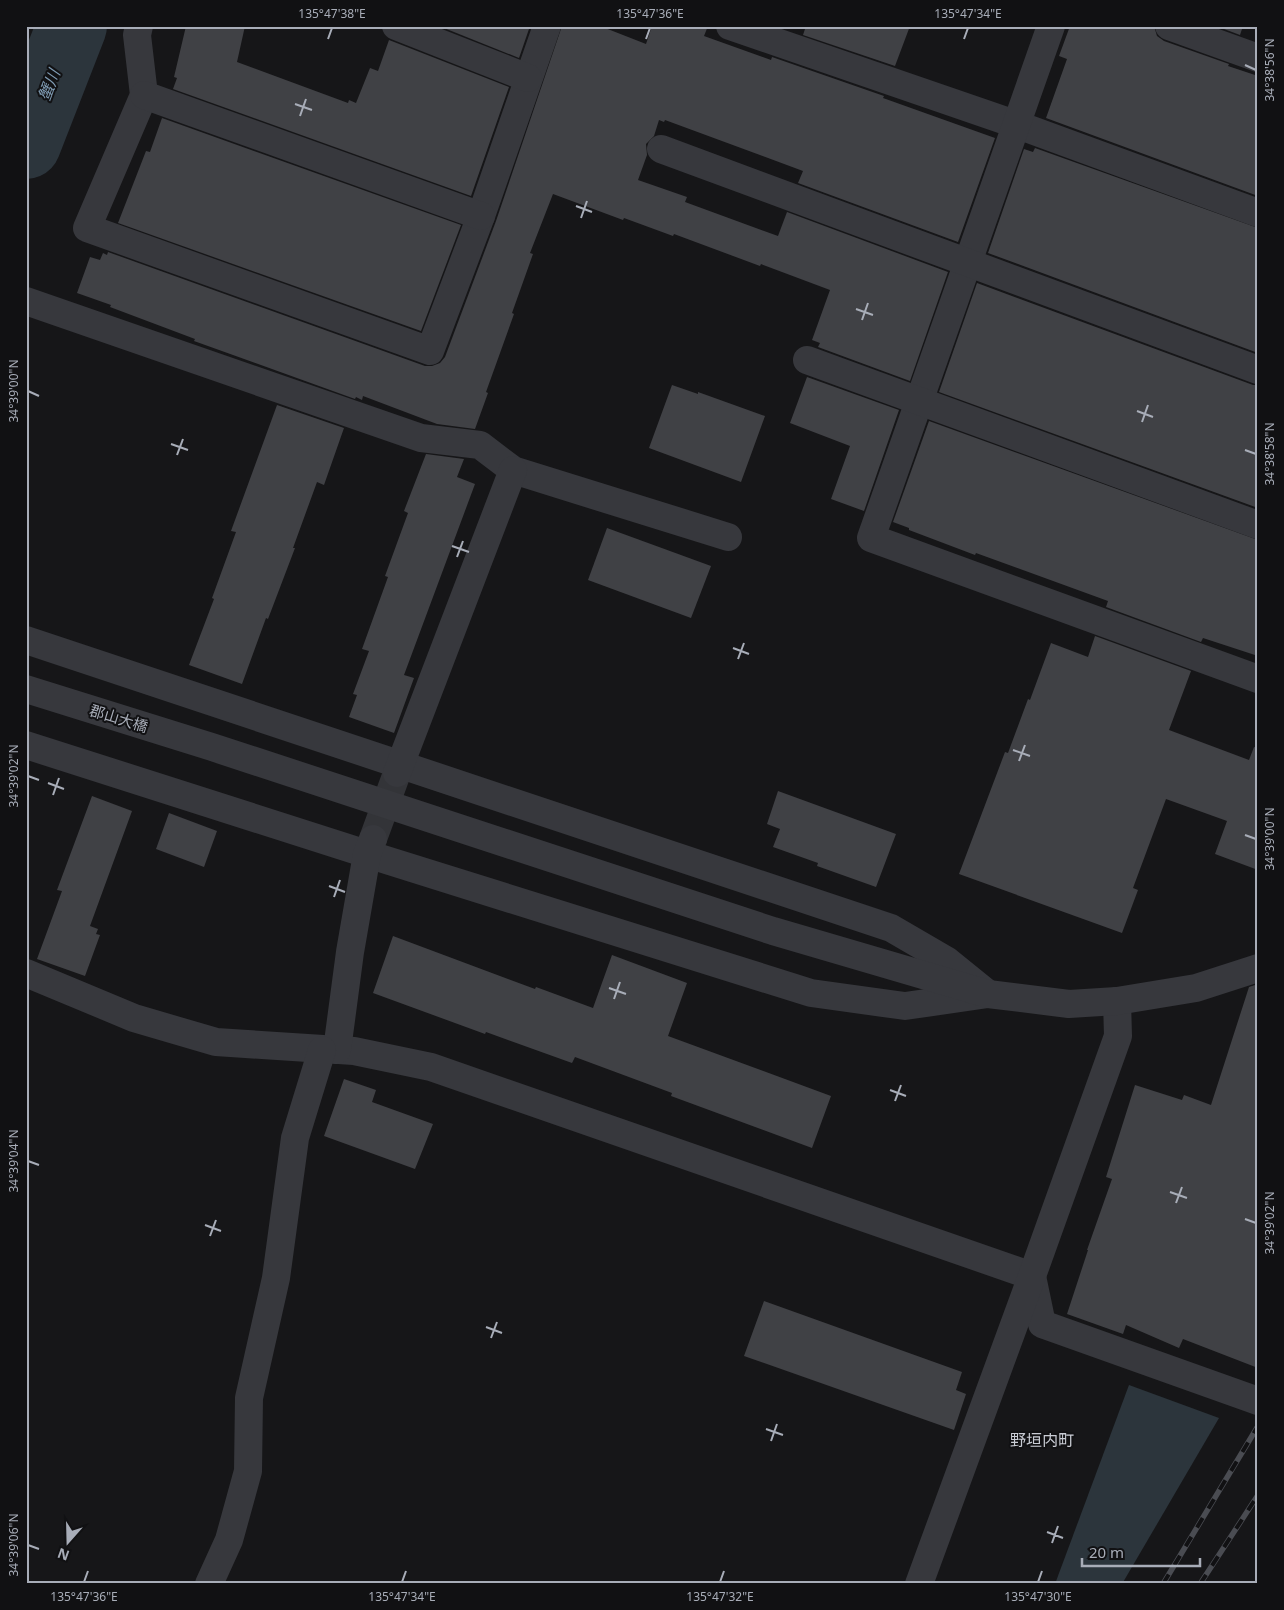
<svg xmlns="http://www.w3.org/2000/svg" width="1284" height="1610" font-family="'Noto Sans','Noto Sans JP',sans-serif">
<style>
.water{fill:#2c353c}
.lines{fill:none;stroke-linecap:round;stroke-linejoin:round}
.river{stroke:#2c353c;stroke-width:70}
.building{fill:#404145}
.minor-tunnel{stroke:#333438;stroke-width:28;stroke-dasharray:28 14;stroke-linecap:butt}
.minor{stroke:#37383d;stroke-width:28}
.tertiary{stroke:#37383d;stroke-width:28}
.rail-casing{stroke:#4a4c52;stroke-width:5.5}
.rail{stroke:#111113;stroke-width:4;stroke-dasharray:11;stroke-linecap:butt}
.ticks{fill:none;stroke:#a8adb8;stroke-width:2}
.labels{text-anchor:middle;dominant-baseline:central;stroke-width:4;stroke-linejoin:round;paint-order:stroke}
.street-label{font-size:15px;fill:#a8adb8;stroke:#111113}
.water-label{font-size:16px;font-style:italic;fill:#7f9bb3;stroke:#111113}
.neighbourhood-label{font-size:16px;fill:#c9ccd4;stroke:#111113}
.neatline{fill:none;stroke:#a8adb8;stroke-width:2}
.ticks-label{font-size:12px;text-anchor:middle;fill:#a8adb8}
</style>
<rect width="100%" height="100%" fill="#161618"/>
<!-- water -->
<polygon class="water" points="1129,1385 1219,1418 1122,1584 1055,1584"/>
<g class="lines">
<!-- river -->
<polyline class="river" points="26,144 72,26"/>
</g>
<!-- building -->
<g class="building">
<polygon points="186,26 245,26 237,62 348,103 349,100 356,103 370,68 378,71 389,40 509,87 471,196 173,89 177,78 174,77"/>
<polygon points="439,26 530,26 519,58"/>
<polygon points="562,26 600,26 646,44 652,26 708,26 704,36 771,60 772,57 884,96 883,98 995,138 958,242 798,183 803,171 665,120 664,122 659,120 654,136 646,144 647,155 638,180 687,197 685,202 778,236 787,212 948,272 910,381 818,347 820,343 812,340 830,290 761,264 760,266 674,234 673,236 624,218 623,220 553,194 530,253 533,254 512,313 514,314 486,392 488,393 475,429 437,424 363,396 362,400 356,397 355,399 194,341 195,339 110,307 111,305 77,293 90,257 100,260 103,253 107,255 108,252 425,366 432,366 440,363 445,357 496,221"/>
<polygon points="806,26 910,26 895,66 803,35"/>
<polygon points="1070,26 1154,26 1157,36 1164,41 1229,64 1228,66 1258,76 1258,196 1046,118 1067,59 1059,56"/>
<polygon points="1216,26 1243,26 1240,35"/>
<polygon points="162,118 461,225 421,331 118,223 146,151 150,152"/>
<polygon points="1035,148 1258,228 1258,353 988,253 1024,149 1033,152"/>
<polygon points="977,283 1253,385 1258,385 1258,508 939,392"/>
<polygon points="807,377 899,410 864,511 831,499 850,446 790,423"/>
<polygon points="672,385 698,394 698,392 765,416 741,482 649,448"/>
<polygon points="277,405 344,428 324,485 317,482 293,548 295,548 268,619 266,618 242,684 189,665 214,599 212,598 236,532 231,531"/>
<polygon points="929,421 1258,540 1258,656 1203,638 1201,642 1106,607 1108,601 976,553 975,555 909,530 909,528 893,522"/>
<polygon points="426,454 464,459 457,477 475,484 404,675 414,678 394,733 349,717 357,695 353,694 369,651 362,649 388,577 385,576 408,513 404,511"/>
<polygon points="607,528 711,566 691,618 588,580"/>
<polygon points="1095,636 1191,671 1169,730 1249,760 1254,747 1258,748 1258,870 1215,854 1227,821 1166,799 1133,888 1138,890 1122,933 959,874 1005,752 1008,753 1028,699 1030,700 1051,643 1088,657"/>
<polygon points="778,791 896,834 876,887 817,866 818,863 773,847 780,829 767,824"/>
<polygon points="92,796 132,811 90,926 98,929 96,934 100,935 85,976 37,959 62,891 57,890"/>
<polygon points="169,813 217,831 204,867 156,849"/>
<polygon points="393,936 535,989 536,987 593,1008 612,955 687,983 668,1036 831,1096 812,1148 671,1096 672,1093 575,1057 572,1063 486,1032 485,1034 373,993"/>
<polygon points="1258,984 1258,1368 1183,1339 1179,1348 1126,1325 1123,1334 1067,1314 1088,1250 1087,1250 1112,1179 1106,1177 1135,1085 1182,1100 1184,1095 1211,1105 1249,987"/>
<polygon points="344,1079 376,1090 372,1102 433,1124 415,1169 324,1136"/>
<polygon points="764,1301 962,1372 956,1390 966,1394 954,1430 744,1356"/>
</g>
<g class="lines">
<!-- minor-tunnel -->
<polyline class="minor-tunnel" points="373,839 397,773"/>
<!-- minor -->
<g class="minor">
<polyline points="139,26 137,35 144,95 87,228 430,351 481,216 547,26"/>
<polyline points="396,26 528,78"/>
<polyline points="730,26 1018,125 1258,213"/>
<polyline points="1051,26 871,538 1258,679"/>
<polyline points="1169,26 1258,58"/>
<polyline points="144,95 481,216"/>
<polyline points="661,149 1258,370"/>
<polyline points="26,301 421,438 480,445 513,470 728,537"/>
<polyline points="807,360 1258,525"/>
<polyline points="26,640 891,928 946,960 988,994"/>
<polyline points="26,745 367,854 811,993 905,1006 988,994"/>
<polyline points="397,773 513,470"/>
<polyline points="26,973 134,1018 216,1042 354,1051 431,1067 1032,1276 1042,1324 1258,1401"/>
<polyline points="337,1050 350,952 367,854 373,839"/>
<polyline points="209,1584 229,1540 248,1471 249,1398 276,1278 295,1138 322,1050"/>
<polyline points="919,1584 1032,1276 1118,1036 1117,1001"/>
</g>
<!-- tertiary -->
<polyline class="tertiary" points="26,689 212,747 773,931 988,994 1069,1004 1117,1001 1196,988 1258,968"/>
<!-- rail casing -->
<g class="rail-casing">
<g id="rail">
<polyline points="1163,1584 1258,1426"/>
<polyline points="1200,1584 1258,1495"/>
</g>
</g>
<!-- rail -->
<use href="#rail" class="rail"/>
</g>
<!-- ticks -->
<path class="ticks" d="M 328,39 L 332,28M 646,39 L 650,28M 964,39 L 968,28M 1245,65 L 1256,70M 295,104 L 312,110M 300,116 L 306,99M 576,206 L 592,212M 581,218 L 587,201M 856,309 L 873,315M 862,320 L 868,303M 28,391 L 39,396M 1137,411 L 1153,417M 1142,422 L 1148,405M 171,444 L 188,450M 1245,450 L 1256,454M 177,455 L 183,439M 452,546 L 469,552M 457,557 L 463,541M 733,648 L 749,654M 738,659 L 744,643M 1013,750 L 1030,756M 1019,761 L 1025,745M 28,776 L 39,780M 48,783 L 64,789M 53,795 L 59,778M 1245,835 L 1256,839M 329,886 L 345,892M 334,897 L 340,880M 609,988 L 626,994M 614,999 L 620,982M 890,1090 L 906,1096M 895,1101 L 901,1085M 28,1161 L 39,1165M 1170,1192 L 1187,1198M 1176,1203 L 1182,1187M 1245,1219 L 1256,1223M 205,1225 L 221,1231M 210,1236 L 216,1220M 486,1327 L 502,1333M 491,1338 L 497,1322M 766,1429 L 783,1435M 771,1441 L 777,1424M 1047,1532 L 1063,1538M 1052,1543 L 1058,1526M 28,1545 L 39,1549M 84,1582 L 88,1571M 402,1582 L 406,1571M 720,1582 L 724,1571M 1038,1582 L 1042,1571"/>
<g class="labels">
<!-- street labels -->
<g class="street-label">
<text transform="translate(119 718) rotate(17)">郡山大橋</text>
</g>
<!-- water labels -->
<g class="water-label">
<text transform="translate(49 85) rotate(-69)">蟹川</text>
</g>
<!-- neighbourhood labels -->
<g class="neighbourhood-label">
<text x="1042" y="1440">野垣内町</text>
</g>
</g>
<!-- border -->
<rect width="1284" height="1610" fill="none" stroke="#111113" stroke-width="55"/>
<!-- north arrow -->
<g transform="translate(68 1542) rotate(200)" stroke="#111113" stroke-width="4" paint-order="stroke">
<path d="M0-4L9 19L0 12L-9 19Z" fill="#a8adb8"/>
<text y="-8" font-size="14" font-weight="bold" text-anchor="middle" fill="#a8adb8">N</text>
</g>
<!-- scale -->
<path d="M1082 1558v8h118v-8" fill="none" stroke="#a8adb8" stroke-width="2.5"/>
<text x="1089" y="1558" font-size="15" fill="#a8adb8" stroke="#111113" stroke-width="4" paint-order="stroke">20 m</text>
<rect x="28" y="28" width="1228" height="1554" class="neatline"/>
<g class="ticks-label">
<text x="332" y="18">135°47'38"E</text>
<text x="650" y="18">135°47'36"E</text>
<text x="968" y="18">135°47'34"E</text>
<text transform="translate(1270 70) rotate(-90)" y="4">34°38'56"N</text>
<text transform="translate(14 391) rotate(-90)" y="4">34°39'00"N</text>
<text transform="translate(1270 454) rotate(-90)" y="4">34°38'58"N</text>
<text transform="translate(14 776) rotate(-90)" y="4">34°39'02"N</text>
<text transform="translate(1270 839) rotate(-90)" y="4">34°39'00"N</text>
<text transform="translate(14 1161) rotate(-90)" y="4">34°39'04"N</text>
<text transform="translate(1270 1223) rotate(-90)" y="4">34°39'02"N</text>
<text transform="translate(14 1545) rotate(-90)" y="4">34°39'06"N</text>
<text x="84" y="1601">135°47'36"E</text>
<text x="402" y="1601">135°47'34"E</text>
<text x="720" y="1601">135°47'32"E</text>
<text x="1038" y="1601">135°47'30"E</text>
</g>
</svg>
